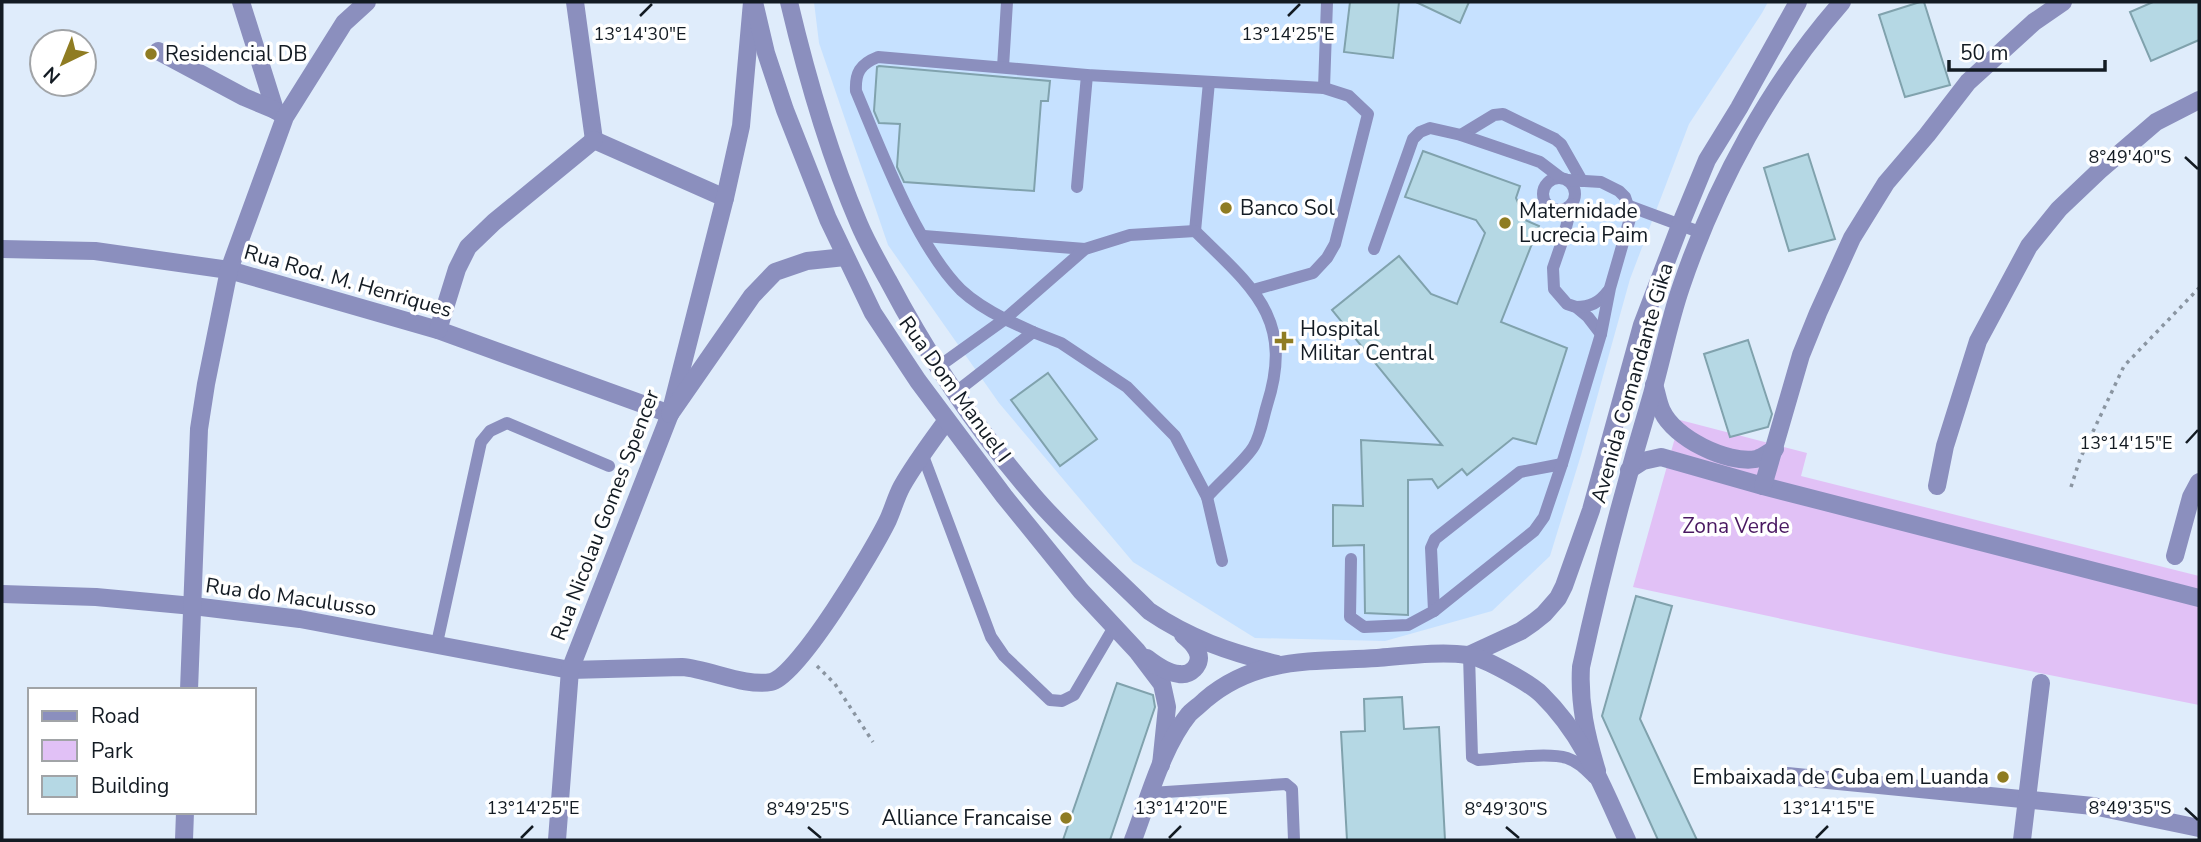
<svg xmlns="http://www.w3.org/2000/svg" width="2201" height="842" font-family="'Nunito Sans',sans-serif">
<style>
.built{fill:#c6e1ff}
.green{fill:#e1c1f6}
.building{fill:#b5d8e4;stroke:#80a2ad;stroke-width:2}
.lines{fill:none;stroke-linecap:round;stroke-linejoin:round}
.path{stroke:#8a95a1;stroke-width:3.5;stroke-dasharray:3.5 5;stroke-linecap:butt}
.service{stroke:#8b8fbe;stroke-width:12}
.minor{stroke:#8b8fbe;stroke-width:18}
.tertiary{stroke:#8b8fbe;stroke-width:18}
.ticks{fill:none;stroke:#131b23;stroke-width:2.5}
.poi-dot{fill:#8f7c22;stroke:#fff;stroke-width:2.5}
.labels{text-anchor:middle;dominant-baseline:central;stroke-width:7;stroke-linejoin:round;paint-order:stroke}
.poi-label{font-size:21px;fill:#131b23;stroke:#fff;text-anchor:start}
.street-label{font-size:21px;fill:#131b23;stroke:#fff}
.park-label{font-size:21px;fill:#491861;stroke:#fff}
.ticks-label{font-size:18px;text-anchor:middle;fill:#131b23;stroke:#fff;stroke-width:7;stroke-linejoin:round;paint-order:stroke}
</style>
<rect width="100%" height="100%" fill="#dfecfb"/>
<!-- built -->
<polygon class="built" points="814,2 1768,2 1762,13 1689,124 1630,279 1581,455 1550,556 1492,611 1385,641 1255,638 1133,562 999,403 888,245 819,43"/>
<!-- green -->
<polygon class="green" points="1680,420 1807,453 1801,476 2199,576 2199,705 1945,654 1633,587"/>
<!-- building -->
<g class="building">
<polygon points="1350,2 1399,2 1393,58 1344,52"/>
<polygon points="1416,2 1469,2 1460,23"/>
<polygon points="1920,2 1924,2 1950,85 1905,97 1879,15"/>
<polygon points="2153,2 2199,2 2199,40 2151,61 2130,12"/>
<polygon points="879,66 1050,81 1048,101 1041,101 1034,191 904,182 897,167 900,124 879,123 874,111 877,67"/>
<polygon points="1423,151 1520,186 1516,198 1525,220 1539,226 1501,322 1567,348 1536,444 1513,438 1467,475 1462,469 1438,488 1432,479 1408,480 1408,615 1365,613 1364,545 1333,546 1333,505 1363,506 1361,440 1442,445 1332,310 1399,256 1431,294 1457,304 1485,233 1476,220 1405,197"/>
<polygon points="1808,154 1835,239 1789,251 1764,168"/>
<polygon points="1748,340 1772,414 1768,427 1730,437 1704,354"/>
<polygon points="1048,373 1097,439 1060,466 1011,400"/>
<polygon points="1636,596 1672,606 1640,719 1697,840 1658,840 1602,716"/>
<polygon points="1117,683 1153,695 1155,707 1110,840 1063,840"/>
<polygon points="1402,697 1404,729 1439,727 1445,840 1347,840 1341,732 1365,731 1364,699"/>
</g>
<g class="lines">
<!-- path -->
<g class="path">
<polyline points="2071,487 2080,459 2124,366 2199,288"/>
<polyline points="817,666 835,684 873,742"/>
</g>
<!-- service -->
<g class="service">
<polyline points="1003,67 1007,2"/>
<polyline points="1324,88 1327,2"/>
<polyline points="1461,135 1494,115 1503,114 1555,139 1561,144 1582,181"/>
<circle cx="1559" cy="194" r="16"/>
<polyline points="1077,187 1087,75"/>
<polyline points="1572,204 1563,239 1553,268 1554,289 1567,304 1576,307 1588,317 1601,334"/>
<polyline points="1629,206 1702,233"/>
<polyline points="1195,231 1209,82"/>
<polyline points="924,236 1085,249"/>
<polyline points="1374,249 1413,139 1420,132 1430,128 1461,135 1540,162 1561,178"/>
<path d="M 1576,307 C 1590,307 1599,303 1608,291"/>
<polyline points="938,367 1005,319 1033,332"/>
<polyline points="956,392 1033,332 1061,343 1127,387 1175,436 1207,497 1222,561"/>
<polyline points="922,453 991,637 1004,656 1050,700 1062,701 1074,695 1114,627"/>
<path d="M 1207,497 C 1218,484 1247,459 1254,446 C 1261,434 1263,418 1267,405 C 1295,318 1252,287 1195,231 L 1130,235 L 1085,249 L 1005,319 C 989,311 974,302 961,290 C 916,245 881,150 856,91 C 855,73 860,64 878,57 L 1087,75 L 1324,88 L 1349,96 L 1368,114 L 1335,244 L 1327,258 L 1313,273 L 1253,290"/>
<polyline points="1351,559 1350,617 1364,627 1408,625 1434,611 1431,548 1435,539 1520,472 1562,464"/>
<polyline points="1434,611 1534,531 1544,517 1562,464 1601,334 1610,288 1631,215 1625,197 1619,191 1601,182 1568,180"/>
<polyline points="437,643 481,442 490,431 507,423 609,466"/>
<path d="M 1469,655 L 1472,757 L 1478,760 C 1500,759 1547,752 1567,758 C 1579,762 1586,770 1594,778"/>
<polyline points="1151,793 1286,784 1292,789 1294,840"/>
</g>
<!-- minor -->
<g class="minor">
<polyline points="241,2 275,110 280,113"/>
<polyline points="575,2 594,140"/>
<polyline points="158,51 244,97 275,110"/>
<polyline points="594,140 725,198"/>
<polyline points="2,249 95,251 229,270 438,330 670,414"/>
<polyline points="438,330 457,269 468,247 494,222 594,140"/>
<path d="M 1654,385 C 1657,393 1658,403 1662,411 C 1674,438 1727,464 1756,459 C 1762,458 1769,452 1775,449"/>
<polyline points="1629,470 1643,461 1661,457 1763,486 2199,598"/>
<polyline points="1763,486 1801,355 1818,313 1852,238 1886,183 1927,135 1968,82 2034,22 2063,2"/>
<polyline points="1937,486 1945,446 1978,341 2029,246 2059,209 2099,171 2156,122 2199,100"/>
<polyline points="2175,556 2191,497 2199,482"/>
<path d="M 2,594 L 96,597 L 193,606 L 300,619 L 570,670 L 682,667 C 709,669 745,687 771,682 C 798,677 874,549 888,520 C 893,509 896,497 902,486 C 915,463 931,442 947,420"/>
<polyline points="189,690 199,429 206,384 229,270 285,117 344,23 367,2"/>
<polyline points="1787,776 2093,806 2199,828"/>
<polyline points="184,840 185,812"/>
<polyline points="557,840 570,670 670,414 725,198 741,126 752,2"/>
<polyline points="2022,840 2041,683"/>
</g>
<!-- tertiary -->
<g class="tertiary">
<polyline points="754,2 766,53 785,110 828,219 873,313 918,381 1004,496 1081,591 1137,651 1162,684 1167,707 1161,765"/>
<path d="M 789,2 C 807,78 828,152 859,224 C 867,243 878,262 888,280 C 928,356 977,430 1033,495 C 1068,536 1110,572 1149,611 C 1190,639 1229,652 1277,664"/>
<polyline points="670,414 752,296 775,272 807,261 845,257"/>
<polyline points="1469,655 1521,631 1534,622 1544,614 1558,598 1564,586 1591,510 1642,325 1681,223 1707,160 1739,108 1798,2"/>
<path d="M 1147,658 C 1156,665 1167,673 1179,674 C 1185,675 1190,673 1194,669 C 1206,656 1193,643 1183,635"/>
<path d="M 1597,771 C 1586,735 1579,704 1581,667 C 1601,575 1625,484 1652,394 C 1662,359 1669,322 1681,287 C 1716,184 1770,84 1842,2"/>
<path d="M 1133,840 C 1148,801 1162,747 1189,714 C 1194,709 1200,705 1205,700 C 1257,656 1313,662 1377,658 C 1403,656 1441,651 1467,655 C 1483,657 1530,683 1542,695 C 1584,736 1603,788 1627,840"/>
</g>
</g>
<!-- ticks -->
<path class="ticks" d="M 640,16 L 652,4M 1288,16 L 1300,4M 2185,157 L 2198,169M 2186,443 L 2198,430M 2185,808 L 2198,820M 808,827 L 821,838M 1506,827 L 1519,838M 521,838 L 533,826M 1169,838 L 1181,826M 1816,838 L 1828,826"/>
<!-- markers -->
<g class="poi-dot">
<circle cx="151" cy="54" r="7"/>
<circle cx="1226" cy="208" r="7"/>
<circle cx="1505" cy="223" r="7"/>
<path d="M1280.5 330.5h7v7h7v7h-7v7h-7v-7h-7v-7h7z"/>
<circle cx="2003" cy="777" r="7"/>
<circle cx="1066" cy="818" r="7"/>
</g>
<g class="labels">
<!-- poi labels -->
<g class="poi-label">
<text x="165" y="54">Residencial DB</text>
<text x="1240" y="208">Banco Sol</text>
<text x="1519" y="211">Maternidade<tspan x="1519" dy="24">Lucrecia Paim</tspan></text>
<text x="1300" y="329">Hospital<tspan x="1300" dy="24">Militar Central</tspan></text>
<text x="1989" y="777" text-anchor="end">Embaixada de Cuba em Luanda</text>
<text x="1052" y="818" text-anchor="end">Alliance Francaise</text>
</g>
<!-- street labels -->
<g class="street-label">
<text transform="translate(348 281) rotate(16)">Rua Rod. M. Henriques</text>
<text transform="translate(1632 383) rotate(-74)">Avenida Comandante Gika</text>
<text transform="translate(955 389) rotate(54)">Rua Dom Manuel I</text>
<text transform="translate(605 515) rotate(-69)">Rua Nicolau Gomes Spencer</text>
<text transform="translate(291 597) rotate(8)">Rua do Maculusso</text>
</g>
<!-- park labels -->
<g class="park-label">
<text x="1736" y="526">Zona Verde</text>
</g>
</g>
<g class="ticks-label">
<text x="640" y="40">13°14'30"E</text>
<text x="1288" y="40">13°14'25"E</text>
<text x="2130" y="163">8°49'40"S</text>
<text x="2126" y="449">13°14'15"E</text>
<text x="2130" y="814">8°49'35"S</text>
<text x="533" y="814">13°14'25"E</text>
<text x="1181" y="814">13°14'20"E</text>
<text x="1828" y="814">13°14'15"E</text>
<text x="808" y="815">8°49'25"S</text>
<text x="1506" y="815">8°49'30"S</text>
</g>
<!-- border -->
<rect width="2201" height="842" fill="none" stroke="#131b23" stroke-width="7"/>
<!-- legend -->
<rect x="28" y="688" width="228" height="126" fill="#ffffff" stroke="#a1a4a7" stroke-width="2"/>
<rect x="42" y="711" width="35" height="10" fill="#8b8fbe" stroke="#a1a4a7" stroke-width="2"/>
<text x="91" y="723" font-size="21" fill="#131b23">Road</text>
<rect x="42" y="740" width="35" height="21" fill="#e1c1f6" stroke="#a1a4a7" stroke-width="2"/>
<text x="91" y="758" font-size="21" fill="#131b23">Park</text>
<rect x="42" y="776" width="35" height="21" fill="#b5d8e4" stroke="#a1a4a7" stroke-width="2"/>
<text x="91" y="793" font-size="21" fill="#131b23">Building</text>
<!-- north arrow -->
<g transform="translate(63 63) rotate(223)"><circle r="33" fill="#ffffff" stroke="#a1a4a7" stroke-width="2"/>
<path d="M0-5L12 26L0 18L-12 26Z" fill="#8f7c22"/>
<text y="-10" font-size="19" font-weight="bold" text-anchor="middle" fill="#131b23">N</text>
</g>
<!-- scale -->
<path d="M1949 60v10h156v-10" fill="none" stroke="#131b23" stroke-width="3.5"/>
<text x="1960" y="60" font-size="21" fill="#131b23" stroke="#ffffff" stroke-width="5" paint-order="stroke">50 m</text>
</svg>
